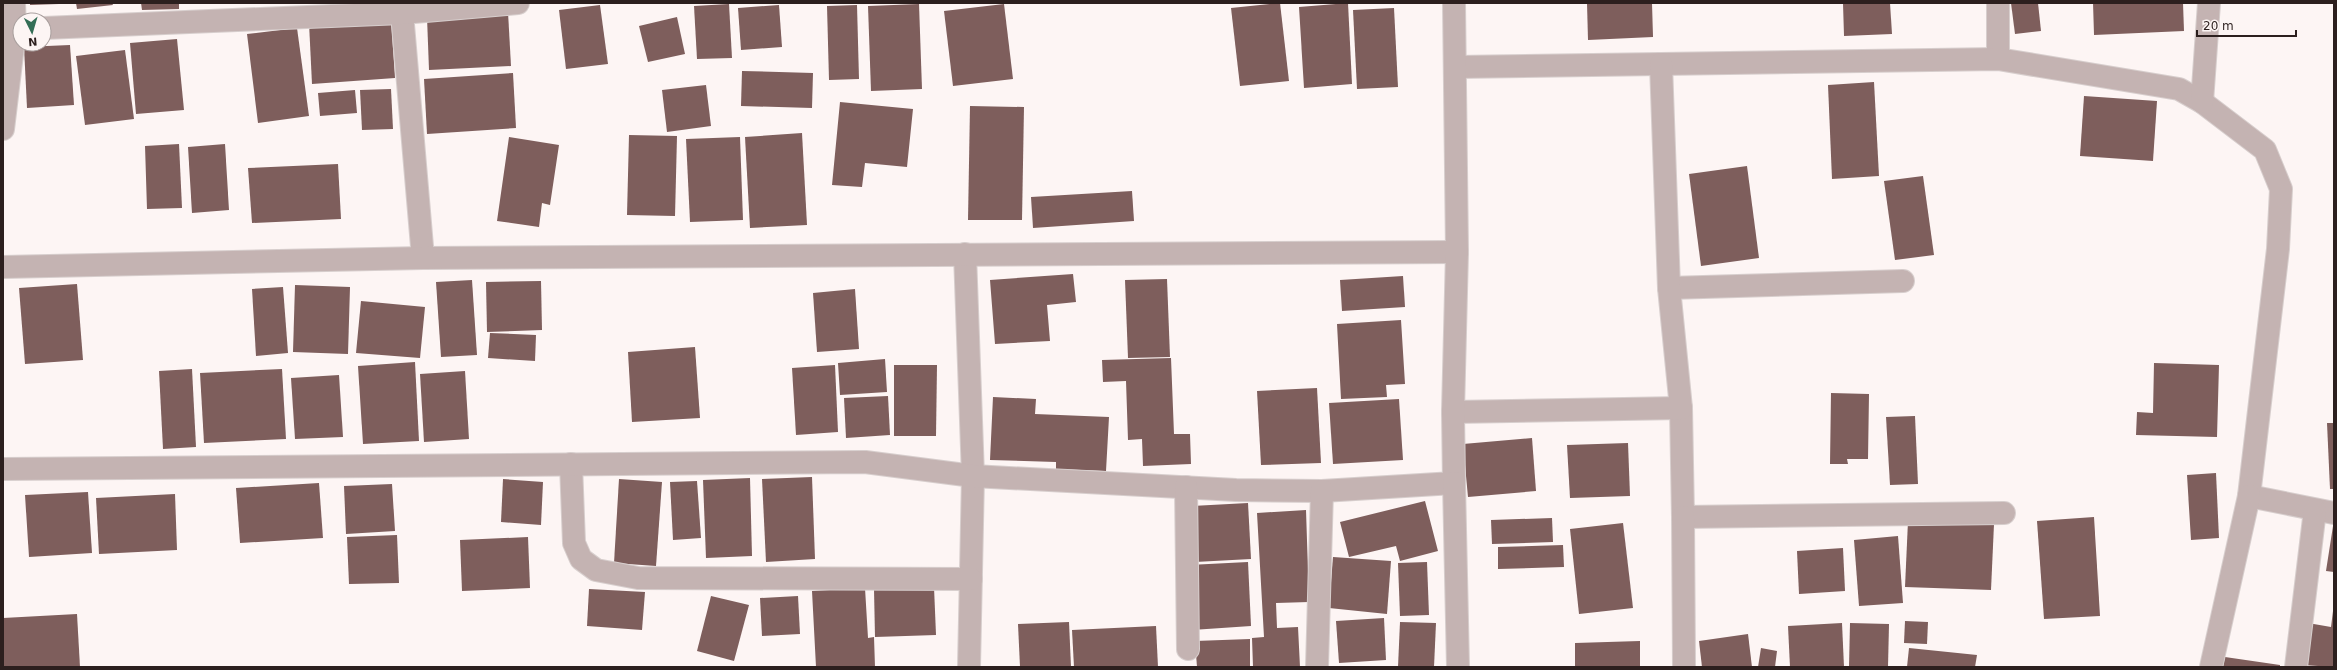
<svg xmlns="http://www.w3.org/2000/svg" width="2337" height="670" font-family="'DejaVu Sans',sans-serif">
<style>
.building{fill:#7e5e5c}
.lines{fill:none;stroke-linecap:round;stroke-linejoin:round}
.minor-casing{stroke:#d7cecd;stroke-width:24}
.minor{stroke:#c4b3b2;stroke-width:22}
</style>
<rect width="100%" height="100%" fill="#fdf5f4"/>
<!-- building -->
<g class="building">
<polygon points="30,3 59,3 59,4 30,5"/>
<polygon points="76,3 112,3 113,5 77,9"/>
<polygon points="141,3 179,3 179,9 142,10"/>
<polygon points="1280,3 1289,81 1240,86 1231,8"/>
<polygon points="1348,3 1352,84 1304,88 1299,7"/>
<polygon points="1587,3 1652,3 1653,37 1588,40"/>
<polygon points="1843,3 1890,3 1892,34 1844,36"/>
<polygon points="2011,3 2038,3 2041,31 2015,34"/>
<polygon points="2093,3 2183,3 2184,31 2094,35"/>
<polygon points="729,4 732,58 697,59 694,6"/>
<polygon points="919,4 922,89 871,91 868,6"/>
<polygon points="1004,4 1013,79 953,86 944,11"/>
<polygon points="600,5 608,64 566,69 559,10"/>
<polygon points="779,5 782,47 741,50 738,8"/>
<polygon points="857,5 859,79 829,80 827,6"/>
<polygon points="1394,8 1398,87 1357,89 1353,10"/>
<polygon points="508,12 511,66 429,70 427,17"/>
<polygon points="677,17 685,54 648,62 639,26"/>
<polygon points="391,19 395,78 312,84 309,23"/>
<polygon points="297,28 309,116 258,123 247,34"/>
<polygon points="177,39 184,110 136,114 130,43"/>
<polygon points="70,45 74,105 27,108 24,47"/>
<polygon points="125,50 134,119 85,125 76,56"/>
<polygon points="742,71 813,73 812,108 741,106"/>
<polygon points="513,73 516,128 427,134 424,79"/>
<polygon points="1874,82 1879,176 1832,179 1828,85"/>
<polygon points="706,85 711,126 667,132 662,90"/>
<polygon points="391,89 393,129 362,130 360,90"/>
<polygon points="355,90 357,113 320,116 318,93"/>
<polygon points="2084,96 2157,101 2153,161 2080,156"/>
<polygon points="840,102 913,109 907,167 865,163 862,187 832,185"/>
<polygon points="970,106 1024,107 1022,220 968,220"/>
<polygon points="802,133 807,225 750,228 745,137"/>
<polygon points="629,135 677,136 675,216 627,215"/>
<polygon points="509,137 559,145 550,205 542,203 539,227 497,221"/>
<polygon points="740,137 743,220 690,222 686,139"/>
<polygon points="179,144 182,208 147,209 145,146"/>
<polygon points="225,144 229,210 192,213 188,147"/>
<polygon points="338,164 341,219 252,223 248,168"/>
<polygon points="1747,166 1759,258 1701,266 1689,174"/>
<polygon points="1923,176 1934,255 1895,260 1884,181"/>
<polygon points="1132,191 1134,221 1033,228 1031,197"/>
<polygon points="1073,274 1076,302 1047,305 1050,341 995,344 990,280"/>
<polygon points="1403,276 1405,307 1342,311 1340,280"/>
<polygon points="1167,279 1170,357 1128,358 1125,280"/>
<polygon points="472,280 477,355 441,357 436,282"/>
<polygon points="541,281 542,330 487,332 486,282"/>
<polygon points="77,284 83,360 25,364 19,288"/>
<polygon points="295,285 350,287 348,354 293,352"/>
<polygon points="283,287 288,353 256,356 252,289"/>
<polygon points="855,289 859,349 817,352 813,293"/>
<polygon points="361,301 425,307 420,358 356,353"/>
<polygon points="1401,320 1405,384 1386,385 1387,397 1341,399 1337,324"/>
<polygon points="490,333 536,335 535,361 488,358"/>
<polygon points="695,347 700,418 632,422 628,352"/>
<polygon points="1171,358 1174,434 1190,434 1191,464 1143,466 1142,439 1128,440 1126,381 1103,382 1102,360"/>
<polygon points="885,359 887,392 840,395 838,363"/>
<polygon points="415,362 419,441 363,444 358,366"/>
<polygon points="2154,363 2219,365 2217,437 2136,435 2137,412 2153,413"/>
<polygon points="835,365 838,432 796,435 792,368"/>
<polygon points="894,365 937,365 936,436 894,436"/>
<polygon points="192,369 196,447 163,449 159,371"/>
<polygon points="282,369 286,439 204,443 200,373"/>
<polygon points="465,371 469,439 424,442 420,374"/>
<polygon points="339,375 343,437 295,439 291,378"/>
<polygon points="1317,388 1321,463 1261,465 1257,391"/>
<polygon points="1831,393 1869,394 1868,459 1847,459 1848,464 1830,464"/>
<polygon points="888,396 890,435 846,438 844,398"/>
<polygon points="993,397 1036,399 1035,414 1109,417 1106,471 1056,469 1056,462 990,460"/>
<polygon points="1399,399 1403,460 1333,464 1329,403"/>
<polygon points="1915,416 1918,484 1890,485 1886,417"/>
<polygon points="2327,423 2334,423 2334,489 2330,489"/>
<polygon points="1532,438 1536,491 1468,497 1463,444"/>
<polygon points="1628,443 1630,496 1570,498 1567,445"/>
<polygon points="2216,473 2219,538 2191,540 2187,475"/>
<polygon points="812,477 815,559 766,562 762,479"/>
<polygon points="750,478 752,556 706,558 703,480"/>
<polygon points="503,479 543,482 541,525 501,522"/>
<polygon points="619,479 662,482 656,566 614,563"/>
<polygon points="697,481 701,538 673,540 670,482"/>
<polygon points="319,483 323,538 240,543 236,488"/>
<polygon points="392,484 395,531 346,534 344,486"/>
<polygon points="88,492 92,553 29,557 25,495"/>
<polygon points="175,494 177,550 99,554 96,498"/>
<polygon points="1425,501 1438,551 1400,561 1396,546 1349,557 1340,522"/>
<polygon points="1248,503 1251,559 1195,562 1192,506"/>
<polygon points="1306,510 1309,602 1276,603 1277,628 1298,627 1300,667 1253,667 1252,638 1264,637 1257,513"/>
<polygon points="2094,517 2100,616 2044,619 2037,521"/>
<polygon points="1552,518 1553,542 1492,544 1491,520"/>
<polygon points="1908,521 1994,524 1991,590 1905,587"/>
<polygon points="1623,523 1633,608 1579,614 1570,529"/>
<polygon points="2333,526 2334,526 2334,572 2326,571"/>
<polygon points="397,535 399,583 349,584 347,537"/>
<polygon points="1898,536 1903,603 1859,606 1854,540"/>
<polygon points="528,537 530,588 462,591 460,540"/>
<polygon points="1563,545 1564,567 1498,569 1498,547"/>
<polygon points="1843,548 1845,591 1799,594 1797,551"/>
<polygon points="1333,557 1391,561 1387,614 1329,608"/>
<polygon points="1248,562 1251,626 1192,630 1189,565"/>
<polygon points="1427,562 1429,615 1400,616 1398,563"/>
<polygon points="934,587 936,635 875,637 874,589"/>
<polygon points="865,588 868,638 874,637 875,667 816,667 812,591"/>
<polygon points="589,589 645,592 642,630 587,626"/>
<polygon points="711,596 749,605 734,661 697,651"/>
<polygon points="798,596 800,634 762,636 760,598"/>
<polygon points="2333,611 2334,667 2302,665 2308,623 2331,627"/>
<polygon points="77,614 80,667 3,667 3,618"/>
<polygon points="1384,618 1386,660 1339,663 1336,621"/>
<polygon points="1905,621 1928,622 1927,644 1904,643"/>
<polygon points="1069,622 1071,667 1020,667 1018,624"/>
<polygon points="1400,622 1436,623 1434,667 1398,667"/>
<polygon points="1842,623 1844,667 1790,667 1788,626"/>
<polygon points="1850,623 1889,624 1888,667 1849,667"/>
<polygon points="1156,626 1158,667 1074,667 1072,630"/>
<polygon points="1748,634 1752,667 1702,667 1699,641"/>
<polygon points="1250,639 1250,667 1197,667 1195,641"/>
<polygon points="1640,641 1640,667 1575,667 1575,643"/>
<polygon points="1761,648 1777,651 1775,667 1758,667"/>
<polygon points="1909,648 1977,655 1975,667 1907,667"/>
<polygon points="2225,657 2280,665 2280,667 2223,667"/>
</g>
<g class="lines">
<!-- minor casing -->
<g class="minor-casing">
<g id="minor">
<polyline points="402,13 423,258"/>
<polyline points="44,28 402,13 518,3"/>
<polyline points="1998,59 1998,3"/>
<polyline points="1456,67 1998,59 2179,89 2202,102 2265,150 2281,189 2278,249 2249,496 2334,513"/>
<polyline points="2202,102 2209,3"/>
<polyline points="3,129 15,29 14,3"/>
<polyline points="965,254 973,476 969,667"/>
<polyline points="3,267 423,258 1457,252"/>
<polyline points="1669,288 1903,281"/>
<polyline points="1681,408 1683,517 2004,513"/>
<polyline points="1453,412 1681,408 1669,288 1661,64"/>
<polyline points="571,464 574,543 581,559 596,570 638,578 971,579"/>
<polyline points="3,469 865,462 973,476 1236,490 1322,491 1454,483 1453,412 1457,252 1454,3"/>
<polyline points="1454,483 1458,667"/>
<polyline points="1186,487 1188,649"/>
<polyline points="1683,517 1684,667"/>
<polyline points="1317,667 1322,491"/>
<polyline points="2211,667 2249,496"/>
<polyline points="2296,667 2315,510"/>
</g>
</g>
<!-- minor -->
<use href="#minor" class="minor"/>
</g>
<!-- border -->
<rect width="2337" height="670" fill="none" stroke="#2c1f1e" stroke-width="8"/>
<!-- north arrow -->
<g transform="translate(32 32) rotate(175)"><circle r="19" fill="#fdf5f4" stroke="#a99f9e"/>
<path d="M0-3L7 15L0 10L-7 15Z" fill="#336d55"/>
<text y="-6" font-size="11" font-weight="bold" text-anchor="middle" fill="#2c1f1e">N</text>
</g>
<!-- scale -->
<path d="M2197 30v6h99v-6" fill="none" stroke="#2c1f1e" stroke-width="2"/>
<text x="2203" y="30" font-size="12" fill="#2c1f1e" stroke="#fdf5f4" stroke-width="3" paint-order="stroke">20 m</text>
</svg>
